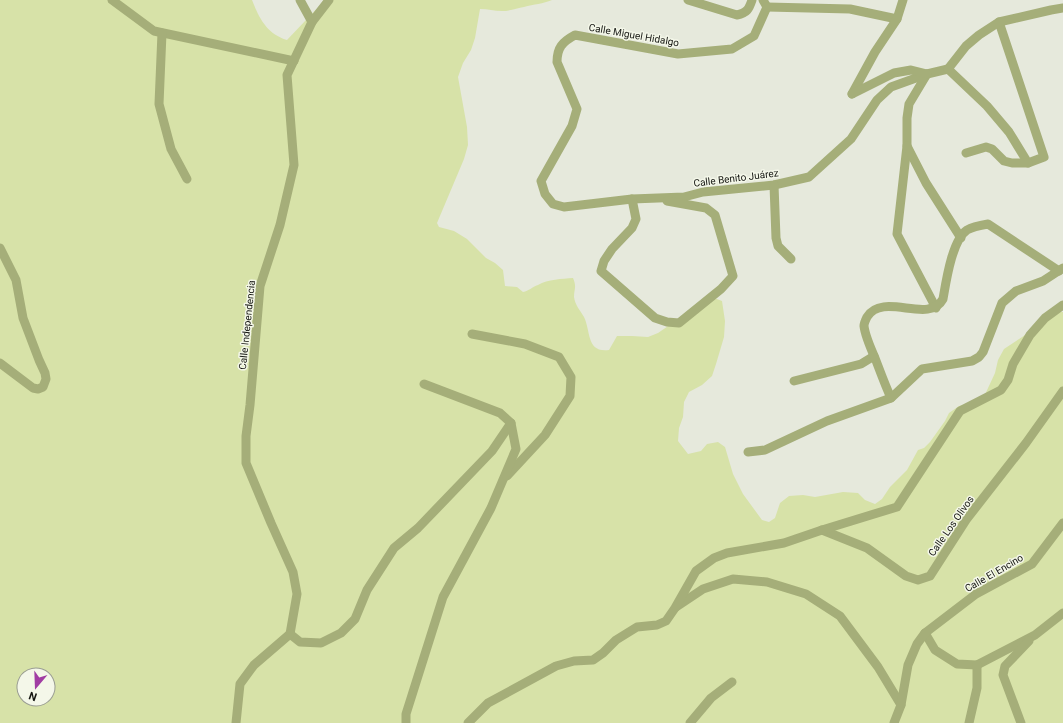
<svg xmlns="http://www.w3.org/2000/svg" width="1063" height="723" font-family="Roboto,sans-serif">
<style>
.green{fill:#d7e2a8;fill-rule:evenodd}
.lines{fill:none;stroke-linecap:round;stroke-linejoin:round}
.street{stroke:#a5ae79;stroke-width:9}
.labels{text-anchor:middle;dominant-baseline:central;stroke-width:3;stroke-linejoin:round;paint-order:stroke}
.street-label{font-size:10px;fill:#141511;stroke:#f4f7e9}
</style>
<rect width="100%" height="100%" fill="#e6e9dc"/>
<!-- green -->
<path class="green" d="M 0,0 L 252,0 C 259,18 267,34 287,40 L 325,0 L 552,0 C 543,4 534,4 524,7 C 517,8 510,11 502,11 C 494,11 488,9 480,9 L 475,38 L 471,50 L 463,63 L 458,77 L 467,127 L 468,145 L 464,159 L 437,223 L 439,227 L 454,231 L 467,239 L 486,258 L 495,263 L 503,270 L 505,286 L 517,287 L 523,292 C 529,291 532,287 538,285 C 548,279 562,279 573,278 C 577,287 574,289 574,297 C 575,305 580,310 584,317 C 591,331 586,353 609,350 L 617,336 L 632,336 L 648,337 L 658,333 L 674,322 L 709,296 L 722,301 L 725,321 L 724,337 L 716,364 L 712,376 L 702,385 L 689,392 L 684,402 L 683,417 L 679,428 L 678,441 L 688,454 L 701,451 L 707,444 L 718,442 L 725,447 L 733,474 L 743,494 L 762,520 L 769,522 L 775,518 L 780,503 L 789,496 L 803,495 L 815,497 L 843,492 L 858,493 L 865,500 L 875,504 L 882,499 L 890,487 L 907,470 L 918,450 L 924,448 L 930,442 L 945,421 L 949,413 L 959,406 L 982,401 L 995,373 L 998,360 L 1004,349 L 1060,312 L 1063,312 L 1063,723 L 0,723 ZM 24,675 L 48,675 L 48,699 L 24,699 Z"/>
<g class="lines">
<!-- street -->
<g class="street">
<polyline points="112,0 154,31 294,61"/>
<polyline points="300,0 312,22"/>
<path d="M 688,0 L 737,15 C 747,13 749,9 752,0"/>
<path d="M 763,0 L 767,7 L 754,36 L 732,49 L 678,54 L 575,35 C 562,42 557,48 557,62 L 577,109 L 572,126 L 541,181 L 545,194 L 553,204 L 564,207 L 632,199 L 684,197 L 703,192 L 774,185 L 809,177 L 851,139 L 877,100 L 891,87 L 927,74 L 948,69"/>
<polyline points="767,7 850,9 897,19"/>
<polyline points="162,33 159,104 171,149 187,179"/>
<polyline points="948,69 987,106 1009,132 1028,163 1044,157 999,22"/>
<polyline points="948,69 966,46 979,35 999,22 1051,10 1063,8"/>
<polyline points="927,74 909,104 907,118 907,146 897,234 936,308"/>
<polyline points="852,94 875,52 897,19 903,0"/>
<polyline points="852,94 894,73 911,70 927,74"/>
<polyline points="907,146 926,183 961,238"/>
<polyline points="966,153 986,147 992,149 1004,161 1012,163 1028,163"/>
<polyline points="774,185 776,238 778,246 791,259"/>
<polyline points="632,199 636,219 632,228 612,249 604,261 601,271 655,318 667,322 679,323 721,289 733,276 715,215 706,208 667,201"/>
<polyline points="0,248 16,280 23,318 39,360 45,373 46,379 43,387 38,389 33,388 0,363"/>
<polyline points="472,334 525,344 559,357 571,377 570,396 545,435 507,476"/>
<polyline points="794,381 861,364 874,356"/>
<path d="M 891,398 C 885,385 880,371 875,358 C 871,349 865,335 864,326 C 864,323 866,319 867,317 C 883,291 929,325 943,299 C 946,282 952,240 967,230 C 972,227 982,225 988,224 L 1059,271"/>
<polyline points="748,452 765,450 827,421 891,398 922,369 972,361 979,357 983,352 1002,303 1016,291 1043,281 1063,268"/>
<polyline points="822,530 867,548 906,576 918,580 930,576 966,520 1026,443 1063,391"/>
<polyline points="676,607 703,589 733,579 767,582 806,594 840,616 878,667 901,705"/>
<polyline points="925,633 935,650 957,664 977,665 1035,635 1063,613"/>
<polyline points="290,634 297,594 293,572 271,523 246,463 246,436 250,405 260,286 280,225 294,165 287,75 312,22 329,0"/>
<polyline points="290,634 300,642 321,643 341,633 355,619 367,590 394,548 418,528 492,451 511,423"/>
<polyline points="236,723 240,684 254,665 290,634"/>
<polyline points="406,723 406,714 443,597 491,508 516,449 511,423 500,413 424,384"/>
<polyline points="468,723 488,703 556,666 574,661 593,660 603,653 616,640 637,627 657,625 666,621 675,608 696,571 714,558 727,553 784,543 822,530 897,507 960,411 1001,390 1008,380 1013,364 1030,335 1045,318 1063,305"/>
<polyline points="690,723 711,698 732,682"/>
<polyline points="894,723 901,705 908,665 917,644 925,633 976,594 1032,564 1063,523"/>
<polyline points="969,723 977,688 977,665"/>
<polyline points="1021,723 1003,675 1005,666 1029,641"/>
</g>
</g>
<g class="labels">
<!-- street labels -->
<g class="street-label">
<text transform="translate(634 35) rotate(10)">Calle Miguel Hidalgo</text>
<text transform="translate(736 178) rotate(-7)">Calle Benito Juárez</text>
<text transform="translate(247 325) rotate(-84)">Calle Independencia</text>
<text transform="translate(951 526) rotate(-55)">Calle Los Olivos</text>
<text transform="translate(994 573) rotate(-30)">Calle El Encino</text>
</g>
</g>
<!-- north arrow -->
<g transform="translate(36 687) rotate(199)"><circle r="19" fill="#f4f7e9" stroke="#9a9d93"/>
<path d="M0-3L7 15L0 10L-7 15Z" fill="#a13da3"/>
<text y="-6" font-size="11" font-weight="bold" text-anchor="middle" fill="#141511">N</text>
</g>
</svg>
